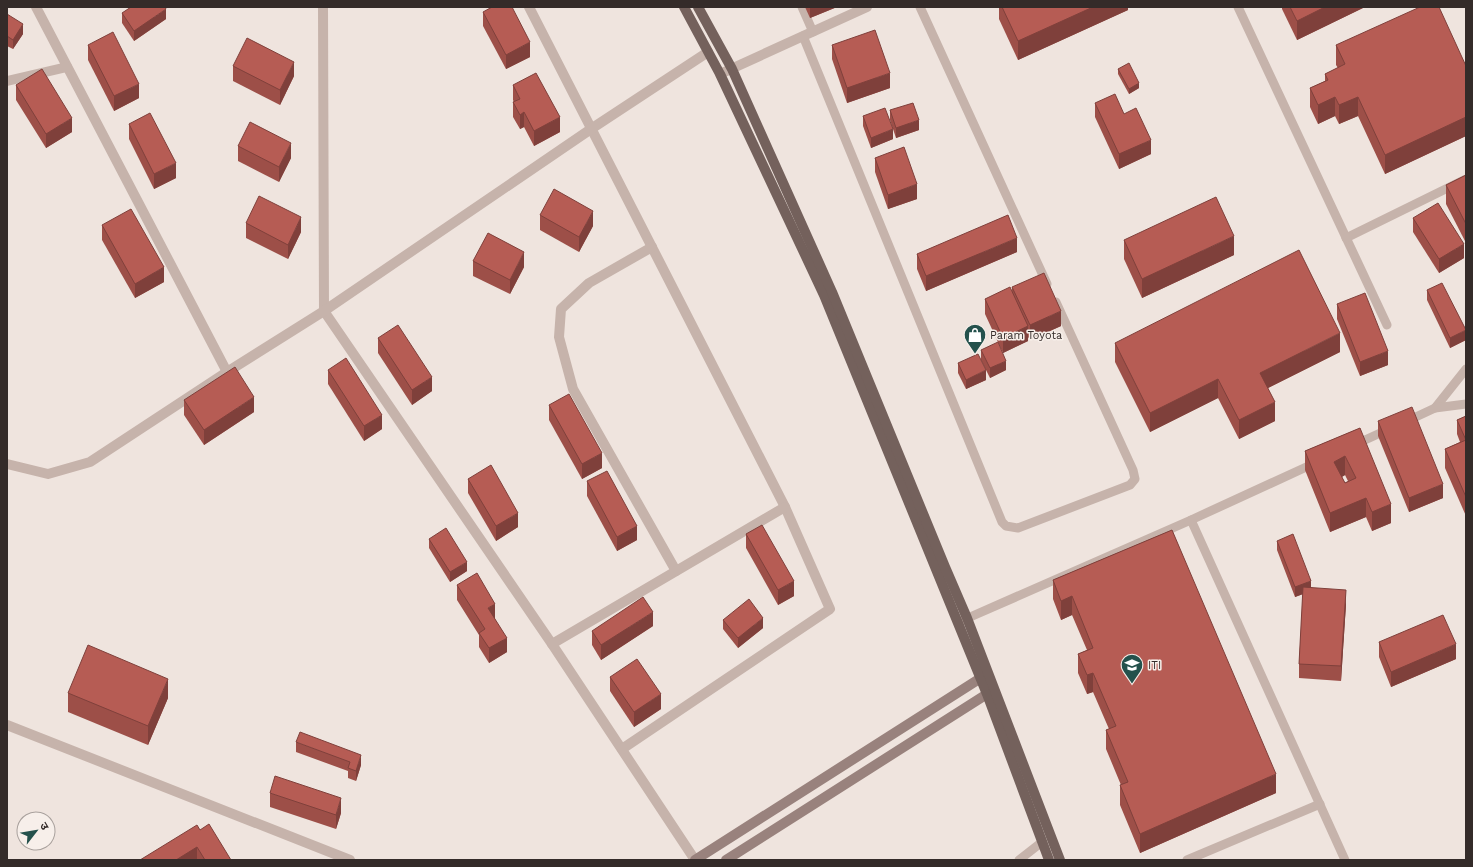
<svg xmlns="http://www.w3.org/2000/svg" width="1473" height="867" font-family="'Work Sans','Noto Sans Devanagari',sans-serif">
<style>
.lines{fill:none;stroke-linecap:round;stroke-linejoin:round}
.lane{stroke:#c6b3ab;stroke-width:9}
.street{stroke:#c6b3ab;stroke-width:10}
.secondary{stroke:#99827d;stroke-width:10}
.primary{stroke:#74615c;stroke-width:10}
.wall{fill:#9d4f48;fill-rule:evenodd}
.shaded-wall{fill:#7f403b}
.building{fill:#b65c54;stroke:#7f403b;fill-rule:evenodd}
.labels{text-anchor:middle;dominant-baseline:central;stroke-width:3;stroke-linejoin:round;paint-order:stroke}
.poi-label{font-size:11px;fill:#342b29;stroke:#f7efea;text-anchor:start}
</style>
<rect width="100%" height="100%" fill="#efe4de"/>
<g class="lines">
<!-- lane -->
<g class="lane">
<polyline points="802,7 813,32"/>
<polyline points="920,7 1047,284"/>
<polyline points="1238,7 1387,325"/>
<polyline points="803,36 1002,522 1006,526 1018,528 1130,485 1135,479 1133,470 1056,302"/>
<polyline points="1346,238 1466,179"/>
<polyline points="1435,408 1466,369"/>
<polyline points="1405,422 1435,408 1466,404"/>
<polyline points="1354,445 1389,429"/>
<polyline points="1191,520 1345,860"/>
<polyline points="961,621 1191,520 1315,463"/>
<polyline points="1019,860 1042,842"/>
<polyline points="1187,860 1320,804"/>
</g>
<!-- street -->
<g class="street">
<polyline points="36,7 227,372"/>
<polyline points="323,7 324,311 552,644 695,860"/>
<polyline points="529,7 785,507 830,609 622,749"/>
<polyline points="720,74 867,7"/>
<polyline points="7,81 67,67"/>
<polyline points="652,247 589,283 561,309 559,337 573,389 676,571"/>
<polyline points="7,464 48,474 90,462 227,372 324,311 591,129 708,52"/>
<polyline points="552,644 785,507"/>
<polyline points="7,725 350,860"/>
</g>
<!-- secondary -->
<g class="secondary">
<polyline points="695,860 987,674"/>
<polyline points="726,860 987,694 994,691"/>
</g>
<!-- primary -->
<g class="primary">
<polyline points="684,7 720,74 824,295 987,694 1049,860"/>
<polyline points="698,7 732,69 832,292 945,567 967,618 1060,860"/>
</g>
</g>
<!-- wall -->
<g class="wall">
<polygon points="805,7 837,7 810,18"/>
<polygon points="999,7 1128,7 1128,10 1018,60 999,19"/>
<polygon points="1282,7 1365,7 1297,40 1282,9"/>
<polygon points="483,12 530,57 506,69 483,26"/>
<polygon points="122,13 166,19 134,41 122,23"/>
<polygon points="7,14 23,34 13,49 7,46"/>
<polygon points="88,45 139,98 114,111 88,60"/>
<polygon points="832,45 890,88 847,103 832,59"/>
<polygon points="1336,45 1466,66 1466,136 1385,174 1358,116 1339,124 1335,116 1318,124 1310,107 1310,88 1325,81 1325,74 1338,68 1336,65"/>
<polygon points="233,66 294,76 280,105 233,81"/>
<polygon points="1118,69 1139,88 1129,94 1118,74"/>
<polygon points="16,85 72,132 46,148 16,100"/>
<polygon points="513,85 560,132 534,146 524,127 520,129 513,117 513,102 514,102 513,100"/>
<polygon points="1095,103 1124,114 1151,154 1119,169 1095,117"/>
<polygon points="890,110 919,130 896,138 890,120"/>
<polygon points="863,116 893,139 871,148 863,126"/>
<polygon points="129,124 176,178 154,189 129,139"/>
<polygon points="238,146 291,158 279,182 238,161"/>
<polygon points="875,158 917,199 888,209 875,172"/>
<polygon points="1466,175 1466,243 1446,204 1446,185"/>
<polygon points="540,215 593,226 579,252 540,230"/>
<polygon points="1413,218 1464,258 1439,273 1413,232"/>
<polygon points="246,223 301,232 288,259 246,238"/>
<polygon points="102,225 164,282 135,298 102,240"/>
<polygon points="1124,240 1234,255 1142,298 1124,259"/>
<polygon points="1017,252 926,291 917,269 917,254"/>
<polygon points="473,261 524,267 510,294 473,276"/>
<polygon points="1012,287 1061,326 1030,340 1028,337 1028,341 1003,353 985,314 985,299 1012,292"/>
<polygon points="1427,290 1466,340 1450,348 1427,300"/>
<polygon points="1337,304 1388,365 1360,376 1337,319"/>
<polygon points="378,338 432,391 412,405 378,353"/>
<polygon points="1115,343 1340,352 1268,388 1275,421 1239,439 1218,398 1150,432 1115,362"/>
<polygon points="981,350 1006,370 990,378 981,360"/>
<polygon points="958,363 986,380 966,389 958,373"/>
<polygon points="328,370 382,429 364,441 328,384"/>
<polygon points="184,400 254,412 204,445 184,415"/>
<polygon points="549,405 602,468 582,479 549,420"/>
<polygon points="1466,416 1466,516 1445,468 1445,449 1460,442 1457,434 1457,420"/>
<polygon points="1378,421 1443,498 1409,512 1378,436"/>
<path d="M 1360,428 L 1391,523 L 1372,531 L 1366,517 L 1330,532 L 1305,470 L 1305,451 ZM 1345,475 L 1348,481 L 1345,483 L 1342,477 Z"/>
<polygon points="468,479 518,527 496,541 468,493"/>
<polygon points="587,481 637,540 617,551 587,496"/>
<polygon points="1172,530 1276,793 1140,853 1120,805 1120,785 1121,785 1106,749 1106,730 1109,729 1093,692 1087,694 1078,673 1078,654 1087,650 1072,615 1061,620 1053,599 1053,580"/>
<polygon points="746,534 794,596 778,605 746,548"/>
<polygon points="429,539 467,571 450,582 429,548"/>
<polygon points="1277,541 1311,587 1346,604 1341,681 1299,678 1299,664 1303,594 1295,597 1277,550"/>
<polygon points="457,585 495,618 495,619 507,652 489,663 479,647 479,635 457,600"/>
<polygon points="723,620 763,628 738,648 723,629"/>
<polygon points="653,626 601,660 592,645 592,631"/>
<polygon points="1379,642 1456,659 1391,687 1379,657"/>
<polygon points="610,677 661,709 634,727 610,691"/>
<polygon points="68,693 168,698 148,745 68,712"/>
<polygon points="296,742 361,765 356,781 348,778 348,771 296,752"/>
<polygon points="270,793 341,813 336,829 270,807"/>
<polygon points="200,830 231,860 140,860"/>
</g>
<!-- shaded-wall -->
<g class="shaded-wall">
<polygon points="810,7 837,7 810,18"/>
<polygon points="1093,7 1128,7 1128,10 1018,60 1018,41"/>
<polygon points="1325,7 1365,7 1297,40 1297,21"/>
<polygon points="166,9 166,19 134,41 134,31"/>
<polygon points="23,24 23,34 13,49 13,40"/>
<polygon points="530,42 530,57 506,69 506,55"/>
<polygon points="294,62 294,76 280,105 280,90"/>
<polygon points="890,73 890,88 847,103 847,88"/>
<polygon points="1139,83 1139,88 1129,94 1129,89"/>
<polygon points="139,84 139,98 114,111 114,96"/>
<polygon points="1335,97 1335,116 1318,124 1318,105"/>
<polygon points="1358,97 1358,116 1339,124 1339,105"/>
<polygon points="524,112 524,127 520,129 520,115"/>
<polygon points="560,117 560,132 534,146 534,131"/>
<polygon points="1466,117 1466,136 1385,174 1385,155"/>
<polygon points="72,118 72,132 46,148 46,134"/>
<polygon points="919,120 919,130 896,138 896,128"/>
<polygon points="893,129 893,139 871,148 871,138"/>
<polygon points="1151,140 1151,154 1119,169 1119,154"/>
<polygon points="291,143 291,158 279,182 279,167"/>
<polygon points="176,163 176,178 154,189 154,174"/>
<polygon points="917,184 917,199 888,209 888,195"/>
<polygon points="593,211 593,226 579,252 579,237"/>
<polygon points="301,217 301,232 288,259 288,245"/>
<polygon points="1234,236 1234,255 1142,298 1142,279"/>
<polygon points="1017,238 1017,252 926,291 926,276"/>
<polygon points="1464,244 1464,258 1439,273 1439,259"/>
<polygon points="524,252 524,267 510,294 510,280"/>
<polygon points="164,267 164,282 135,298 135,284"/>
<polygon points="1061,311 1061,326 1030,340 1030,325"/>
<polygon points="1028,326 1028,341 1003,353 1003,338"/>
<polygon points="1466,330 1466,340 1450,348 1450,338"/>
<polygon points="1340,333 1340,352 1260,392 1260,373"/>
<polygon points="1388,351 1388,365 1360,376 1360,362"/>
<polygon points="1006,361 1006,370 990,378 990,368"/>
<polygon points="986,370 986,380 966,389 966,380"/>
<polygon points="432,377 432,391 412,405 412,390"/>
<polygon points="1218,379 1218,398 1150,432 1150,413"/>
<polygon points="254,397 254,412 204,445 204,430"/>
<polygon points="1275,402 1275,421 1239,439 1239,420"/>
<polygon points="382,415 382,429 364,441 364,426"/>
<polygon points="602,453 602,468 582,479 582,464"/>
<polygon points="1345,456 1345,475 1334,481 1334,462"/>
<polygon points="1443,484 1443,498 1409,512 1409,498"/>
<polygon points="1366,498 1366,517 1330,532 1330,513"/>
<polygon points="1391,504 1391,523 1372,531 1372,512"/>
<polygon points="518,513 518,527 496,541 496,526"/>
<polygon points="637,526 637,540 617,551 617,537"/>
<polygon points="467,562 467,571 450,582 450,572"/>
<polygon points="794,581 794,596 778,605 778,590"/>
<polygon points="1311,581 1311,591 1295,597 1295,587"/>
<polygon points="1346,590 1346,604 1341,681 1341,666"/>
<polygon points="1072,596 1072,615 1061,620 1061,601"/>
<polygon points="495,604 495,618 488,623 488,608"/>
<polygon points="653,612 653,626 601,660 601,645"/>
<polygon points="763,618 763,628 738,648 738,638"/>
<polygon points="507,638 507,652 489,663 489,648"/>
<polygon points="1456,644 1456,659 1391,687 1391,672"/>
<polygon points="1093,673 1093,692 1087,694 1087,675"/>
<polygon points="168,679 168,698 148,745 148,726"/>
<polygon points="661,694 661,709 634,727 634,712"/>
<polygon points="361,755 361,765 356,781 356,771"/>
<polygon points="1276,774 1276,793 1140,853 1140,834"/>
<polygon points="341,798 341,813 336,829 336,815"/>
<polygon points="197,847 197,860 176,860"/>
</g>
<!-- building -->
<g class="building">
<polygon points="131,7 165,7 166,9 134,31 122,13"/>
<polygon points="492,7 512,7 530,42 506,55 483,12"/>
<polygon points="1002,7 1093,7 1018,41"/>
<polygon points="1290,7 1325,7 1297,21"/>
<polygon points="1420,7 1439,7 1466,66 1466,117 1385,155 1358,97 1339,105 1335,97 1318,105 1310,88 1328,80 1325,74 1345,64 1336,45"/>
<polygon points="7,14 23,24 13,40 7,36"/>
<polygon points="875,30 890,73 847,88 832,45"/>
<polygon points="113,32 139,84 114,96 88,45"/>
<polygon points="247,38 294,62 280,90 233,66"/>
<polygon points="1129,63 1139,83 1129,89 1118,69"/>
<polygon points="42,69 72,118 46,134 16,85"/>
<polygon points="536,73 560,117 534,131 524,112 520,115 513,102 520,99 513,85"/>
<polygon points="1115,94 1124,114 1136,108 1151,140 1119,154 1095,103"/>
<polygon points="913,103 919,120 896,128 890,110"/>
<polygon points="885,108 893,129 871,138 863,116"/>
<polygon points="150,113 176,163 154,174 129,124"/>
<polygon points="250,122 291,143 279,167 238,146"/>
<polygon points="904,147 917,184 888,195 875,158"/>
<polygon points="1466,175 1466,224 1446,185"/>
<polygon points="554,189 593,211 579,237 540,215"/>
<polygon points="259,196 301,217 288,245 246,223"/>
<polygon points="1216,197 1234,236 1142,279 1124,240"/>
<polygon points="1438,203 1464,244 1439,259 1413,218"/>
<polygon points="131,209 164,267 135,284 102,225"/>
<polygon points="1008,215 1017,238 926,276 917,254"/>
<polygon points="488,233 524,252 510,280 473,261"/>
<polygon points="1299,250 1340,333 1260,373 1275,402 1239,420 1218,379 1150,413 1115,343"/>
<polygon points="1044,273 1061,311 1030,325 1012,287"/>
<polygon points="1442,283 1466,330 1450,338 1427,290"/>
<polygon points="1010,287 1028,326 1003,338 985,299"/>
<polygon points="1365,293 1388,351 1360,362 1337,304"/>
<polygon points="398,325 432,377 412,390 378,338"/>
<polygon points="998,342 1006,361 990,368 981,350"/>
<polygon points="978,354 986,370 966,380 958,363"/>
<polygon points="346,358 382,415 364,426 328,370"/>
<polygon points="235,367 254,397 204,430 184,400"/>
<polygon points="569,394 602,453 582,464 549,405"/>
<polygon points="1412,407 1443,484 1409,498 1378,421"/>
<polygon points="1466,416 1466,440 1457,420"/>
<path d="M 1360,428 L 1391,504 L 1372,512 L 1366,498 L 1330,513 L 1305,451 ZM 1345,456 L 1356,478 L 1345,483 L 1334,462 Z"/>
<polygon points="1466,440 1466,497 1445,449"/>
<polygon points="491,465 518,513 496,526 468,479"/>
<polygon points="607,471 637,526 617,537 587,481"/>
<polygon points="762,525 794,581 778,590 746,534"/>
<polygon points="446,528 467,562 450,572 429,539"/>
<polygon points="1172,530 1276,774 1140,834 1120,785 1128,782 1106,730 1116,726 1093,673 1087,675 1078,654 1093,648 1072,596 1061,601 1053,580"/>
<polygon points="1293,534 1311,581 1295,587 1277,541"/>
<polygon points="477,573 495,604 488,608 507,638 489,648 479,633 485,629 457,585"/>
<polygon points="1303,587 1346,590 1341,666 1299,664"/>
<polygon points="643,597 653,612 601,645 592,631"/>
<polygon points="749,599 763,618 738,638 723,620"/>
<polygon points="1443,615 1456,644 1391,672 1379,642"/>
<polygon points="88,645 168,679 148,726 68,693"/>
<polygon points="637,659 661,694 634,712 610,677"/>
<polygon points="300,732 361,755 356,771 348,768 350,762 296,742"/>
<polygon points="275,776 341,798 336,815 270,793"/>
<polygon points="209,824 231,860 205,860 197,847 176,860 140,860 197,825 200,830"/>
</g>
<!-- icons -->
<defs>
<g id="shop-pin" transform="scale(1.15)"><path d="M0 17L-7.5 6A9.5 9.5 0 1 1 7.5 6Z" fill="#24514c" stroke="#f7efea"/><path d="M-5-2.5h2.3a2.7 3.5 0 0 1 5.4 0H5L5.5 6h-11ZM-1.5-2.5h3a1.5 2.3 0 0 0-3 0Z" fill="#fff"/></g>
<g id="school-pin" transform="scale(1.15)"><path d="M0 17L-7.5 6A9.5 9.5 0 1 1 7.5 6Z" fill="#24514c" stroke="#f7efea"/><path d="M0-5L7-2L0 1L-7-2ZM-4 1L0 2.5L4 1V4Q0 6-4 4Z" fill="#fff"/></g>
</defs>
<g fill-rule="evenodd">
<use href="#shop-pin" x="975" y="335"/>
<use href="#school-pin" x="1132" y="665"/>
</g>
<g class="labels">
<!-- poi labels -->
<g class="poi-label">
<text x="990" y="335">Param Toyota</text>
<text x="1148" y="665">ITI</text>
</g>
</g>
<!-- border -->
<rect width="1473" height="867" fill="none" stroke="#342b29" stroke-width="16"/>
<!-- north arrow -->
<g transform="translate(36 831) rotate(59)"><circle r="19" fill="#f7efea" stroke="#a9a19d"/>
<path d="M0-3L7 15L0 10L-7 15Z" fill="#24514c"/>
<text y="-6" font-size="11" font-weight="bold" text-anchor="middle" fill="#342b29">उ</text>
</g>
</svg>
